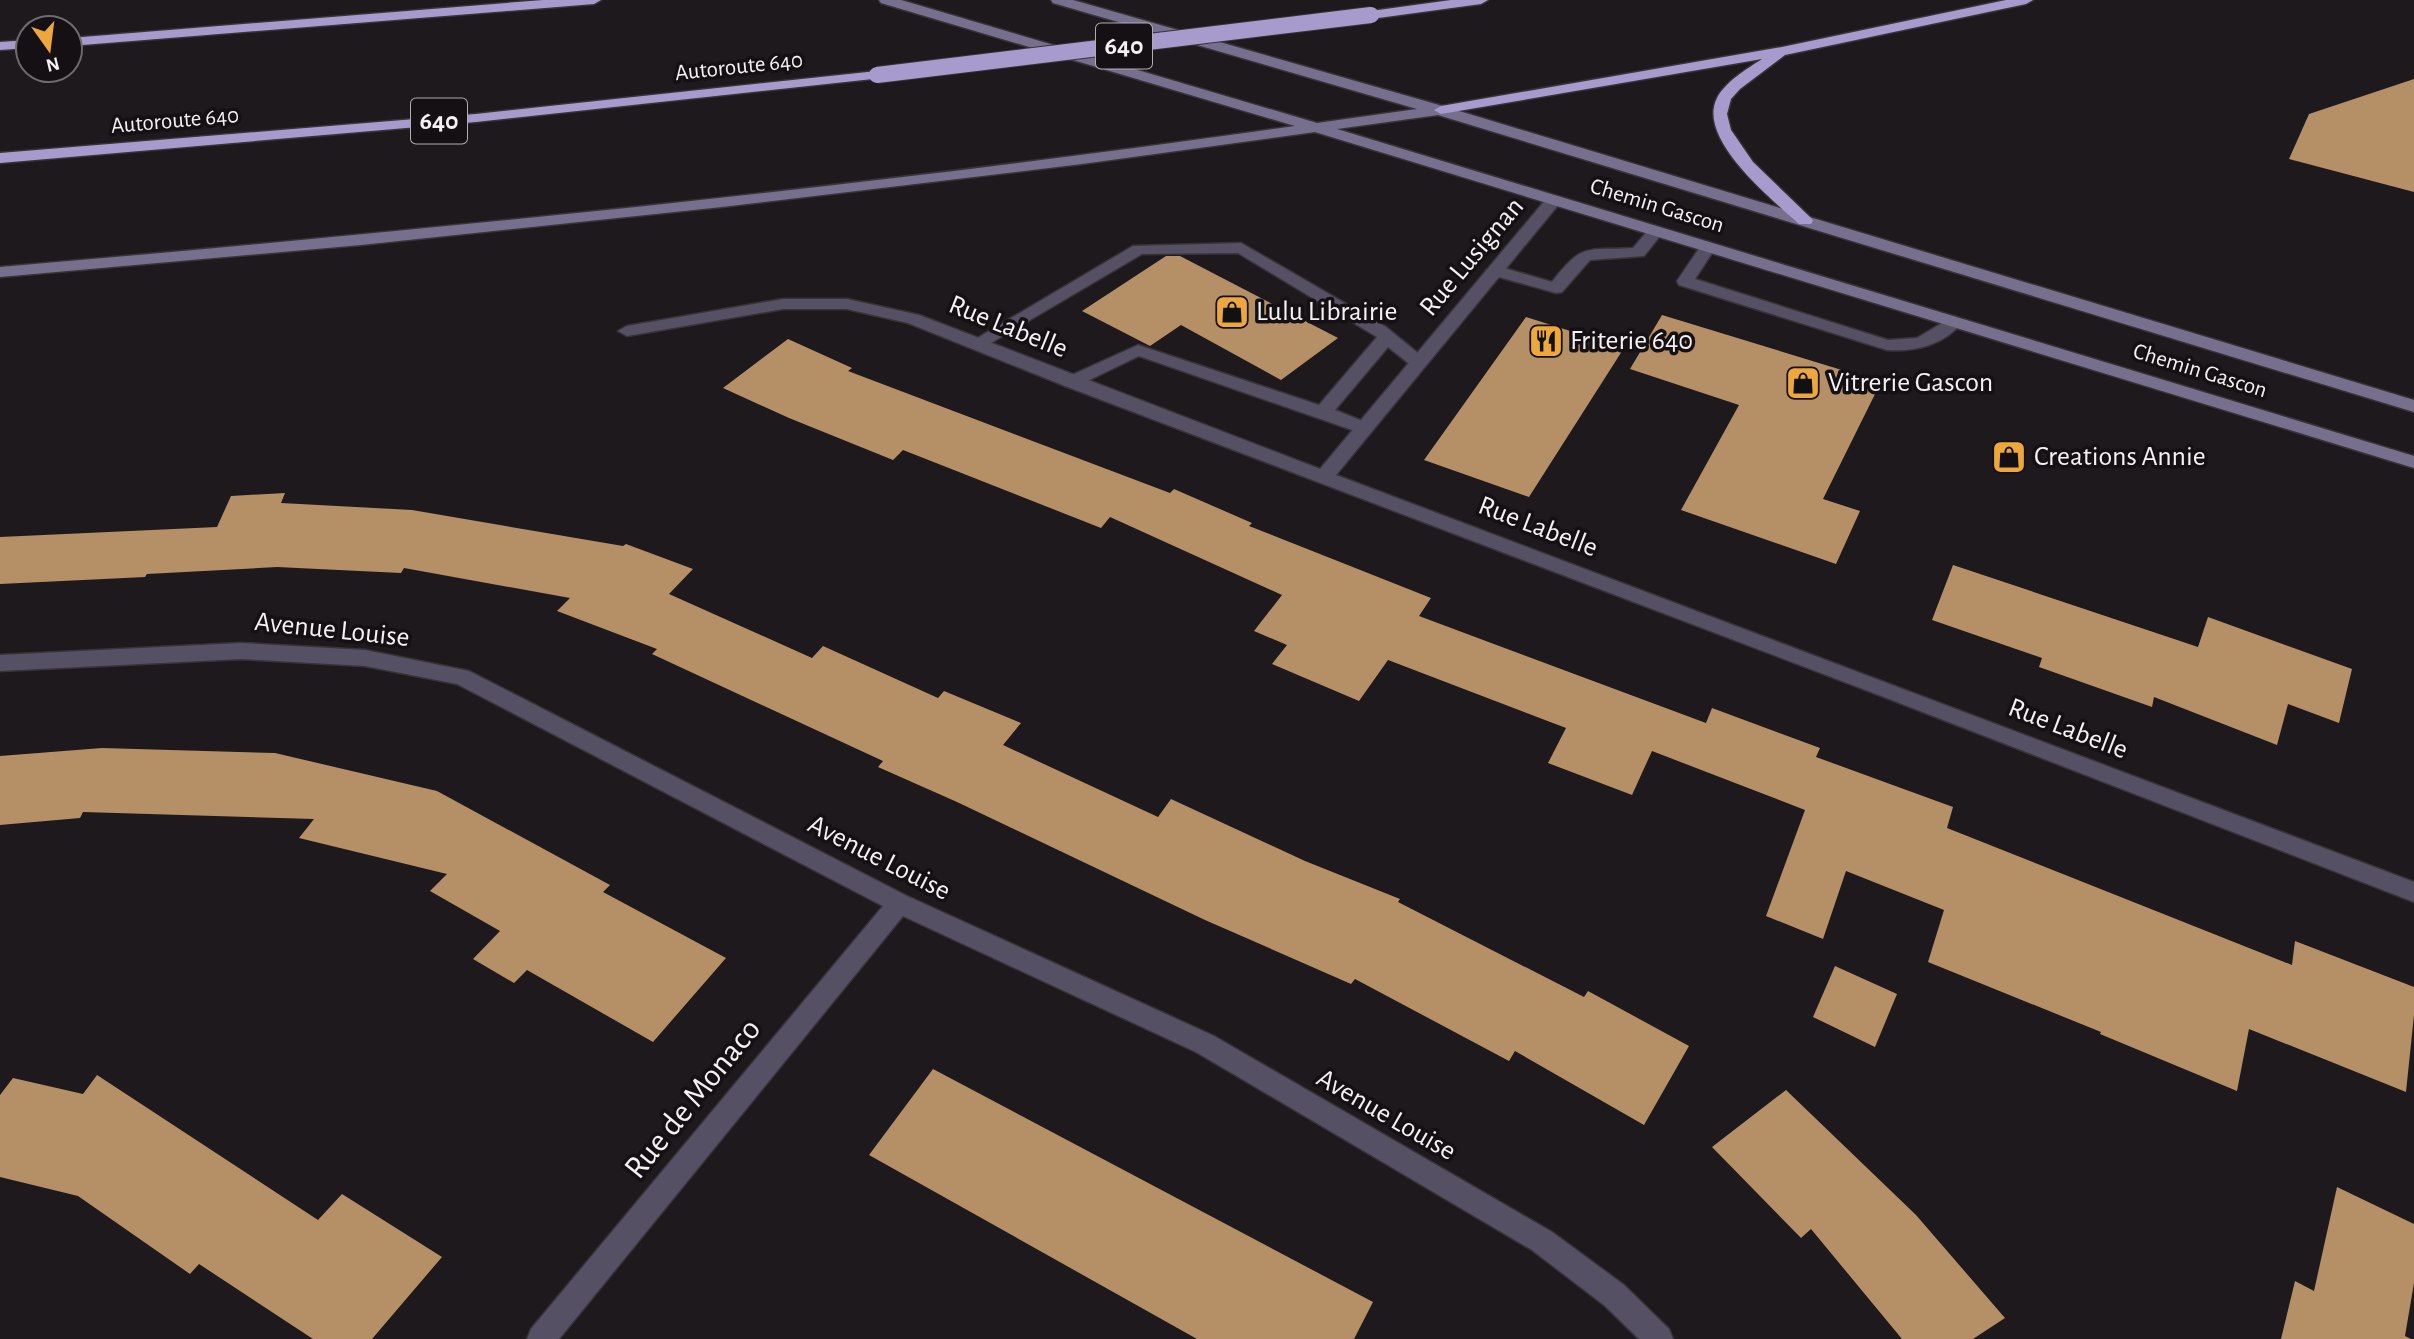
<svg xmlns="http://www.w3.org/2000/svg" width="2414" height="1339" font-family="'Alegreya Sans',sans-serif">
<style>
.building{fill:#b58f66}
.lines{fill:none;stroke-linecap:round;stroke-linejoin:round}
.lane-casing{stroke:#383337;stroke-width:3}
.street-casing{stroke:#383337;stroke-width:3}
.secondary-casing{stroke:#383337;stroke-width:3}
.highway-casing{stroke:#383337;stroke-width:3}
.lane{fill:#555064;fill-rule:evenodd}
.street{fill:#555064;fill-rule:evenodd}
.secondary{fill:#766f8e;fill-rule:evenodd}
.highway{fill:#a79bcd;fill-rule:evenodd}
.highway-bridge-casing{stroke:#383337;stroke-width:18;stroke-linecap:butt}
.highway-bridge{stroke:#a79bcd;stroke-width:16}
.labels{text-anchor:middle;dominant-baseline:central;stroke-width:7;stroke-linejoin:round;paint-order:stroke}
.far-street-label{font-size:23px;fill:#f4f1f4;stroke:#151014}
.shield{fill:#151014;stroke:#b1aeb1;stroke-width:2}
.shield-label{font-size:26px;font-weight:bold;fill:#f4f1f4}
.street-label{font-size:28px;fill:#f4f1f4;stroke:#151014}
.poi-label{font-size:28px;fill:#f4f1f4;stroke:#151014;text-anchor:start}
.near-street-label{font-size:33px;fill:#f4f1f4;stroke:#151014}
</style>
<rect width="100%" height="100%" fill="#1e191d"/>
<!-- building -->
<g class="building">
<polygon points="2414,79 2414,192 2289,159 2309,114"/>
<polygon points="1166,256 1180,256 1338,338 1281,380 1181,325 1150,346 1082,311"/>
<polygon points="1662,315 1881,382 1823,499 1860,511 1836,564 1681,510 1739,405 1630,369"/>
<polygon points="1526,317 1624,348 1529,497 1424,460"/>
<polygon points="788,339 852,368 848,371 1170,493 1174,489 1252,523 1249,526 1431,598 1419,616 1706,723 1712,708 1820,748 1816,757 1953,807 1947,828 2292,965 2295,941 2414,987 2414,1015 2406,1092 2249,1029 2237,1091 2100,1034 2101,1032 1928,962 1944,910 1846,871 1823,939 1766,916 1805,810 1652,751 1632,795 1548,763 1566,728 1388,660 1359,701 1272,664 1287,645 1254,631 1282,595 1110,517 1101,528 903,450 893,460 789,418 723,388"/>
<polygon points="285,493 281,503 412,510 623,546 626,544 693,569 669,594 812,658 823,646 938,698 944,691 1021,723 1003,745 1158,817 1171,799 1305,861 1400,899 1398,902 1584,997 1588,991 1689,1046 1644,1125 1515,1051 1509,1061 1355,979 1351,984 1205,920 957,802 878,767 883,761 652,654 657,649 557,611 570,598 404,568 401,573 277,567 147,574 145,577 0,584 0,537 217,527 231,496"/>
<polygon points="1953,565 2198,647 2208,617 2352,669 2339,723 2288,704 2277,745 2154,697 2152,707 2039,667 2042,658 1932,620"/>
<polygon points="102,748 275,753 437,791 610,885 603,892 726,958 653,1042 527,970 514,983 473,959 500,931 430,891 447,874 299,838 314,819 83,812 80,818 0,825 0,756"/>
<polygon points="1835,966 1897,994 1875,1047 1813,1017"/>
<polygon points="933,1069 1373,1302 1354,1339 1197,1339 869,1155"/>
<polygon points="97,1075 318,1220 342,1194 442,1257 372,1339 313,1339 199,1264 190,1274 78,1196 0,1177 0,1095 13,1078 83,1094"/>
<polygon points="1786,1090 1916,1215 2005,1318 1973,1339 1902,1339 1811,1229 1801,1238 1712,1147"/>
<polygon points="2337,1187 2414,1224 2414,1283 2405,1336 2411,1339 2281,1339 2295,1281 2314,1291"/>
</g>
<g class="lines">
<!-- lane casing -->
<g class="lane-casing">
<g id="lane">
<path d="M 1656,226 L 1664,231 L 1644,256 L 1590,260 L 1562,292 L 1556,293 L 1488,274 L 1486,270 L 1494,265 L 1552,282 C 1583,241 1588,251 1633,248 L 1650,228 Z"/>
<path d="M 1708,242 L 1716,247 L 1695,279 L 1888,340 L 1917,338 L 1954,316 L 1963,321 C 1945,345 1915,352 1887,350 L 1679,285 L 1677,281 L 1702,244 Z"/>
<polygon points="1241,243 1386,327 1424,358 1427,362 1424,366 1412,366 1388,347 1335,410 1370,424 1373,428 1370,432 1358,432 1139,356 1077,386 1065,386 1062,382 1065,378 1138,345 1319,405 1377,337 1238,253 1142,254 984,347 972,347 969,343 1133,246"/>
</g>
</g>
<!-- street casing -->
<g class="street-casing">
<g id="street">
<polygon points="1553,196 1561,201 1559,204 1336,475 2414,882 2414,902 1884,697 1065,386 908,323 847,309 783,309 627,336 618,331 627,326 783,299 847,299 919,315 1320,469 1547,198"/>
<polygon points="241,643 365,650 469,671 907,896 1214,1036 1552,1232 1624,1285 1669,1329 1673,1339 1639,1339 1604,1305 1532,1250 1196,1052 903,916 559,1339 527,1339 531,1329 883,906 457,684 365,666 241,659 0,671 0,655"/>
</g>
</g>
<!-- secondary casing -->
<g class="secondary-casing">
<path id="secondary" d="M 879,0 L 901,0 L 1317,123 L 1417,109 L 1053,3 L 1051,0 L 1073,0 L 1446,107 L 2414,400 L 2414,412 L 1438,115 L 1337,129 L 2414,456 L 2414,468 L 1315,132 L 1082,164 L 722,207 L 361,245 L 0,277 L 0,267 C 433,230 865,187 1295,126 L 881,3 Z"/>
</g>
<!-- highway casing -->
<g class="highway-casing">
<g id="highway">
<polygon points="543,0 601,0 594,4 70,46 70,38"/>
<polygon points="1451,0 1488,0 1481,4 1371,19 1364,15 1371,11"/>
<path d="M 2006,0 L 2033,0 L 2026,4 L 1785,55 L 1740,89 L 1731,99 L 1727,114 L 1731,130 L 1753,162 L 1811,218 L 1813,221 L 1811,224 L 1799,224 C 1773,200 1696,139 1717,98 C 1726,81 1747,69 1762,59 L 1441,114 L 1434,110 L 1441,106 L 1782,47 Z"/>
<polygon points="28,40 28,48 0,50 0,42"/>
<polygon points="877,71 882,72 884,75 882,78 476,122 0,163 0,153 476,114"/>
</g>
</g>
<!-- lane -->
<use href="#lane" class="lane"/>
<!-- street -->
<use href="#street" class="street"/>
<!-- secondary -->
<use href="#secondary" class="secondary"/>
<!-- highway -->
<use href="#highway" class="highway"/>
<!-- highway-bridge casing -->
<g class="highway-bridge-casing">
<polyline id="highway-bridge" points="877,75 1371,15"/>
</g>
<!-- highway-bridge -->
<use href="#highway-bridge" class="highway-bridge"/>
</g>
<!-- icons -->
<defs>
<g id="shop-square" transform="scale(1.75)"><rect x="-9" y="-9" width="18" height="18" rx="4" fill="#eea73d" stroke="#151014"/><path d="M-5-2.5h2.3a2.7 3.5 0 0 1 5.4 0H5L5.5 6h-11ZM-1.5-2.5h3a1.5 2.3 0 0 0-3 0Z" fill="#111"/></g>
<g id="restaurant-square" transform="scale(1.75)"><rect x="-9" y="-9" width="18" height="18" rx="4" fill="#eea73d" stroke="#151014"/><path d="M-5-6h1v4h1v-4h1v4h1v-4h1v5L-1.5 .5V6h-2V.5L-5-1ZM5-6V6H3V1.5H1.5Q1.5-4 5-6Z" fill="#111"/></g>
</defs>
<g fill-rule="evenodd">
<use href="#shop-square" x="1232" y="312"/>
<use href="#restaurant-square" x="1546" y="341"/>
<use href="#shop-square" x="1803" y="383"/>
<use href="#shop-square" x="2009" y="457"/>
</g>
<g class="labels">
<!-- far-street labels -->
<g class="far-street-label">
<text transform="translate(739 67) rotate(-6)">Autoroute 640</text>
<text transform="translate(175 121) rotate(-5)">Autoroute 640</text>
<text transform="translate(1657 206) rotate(17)">Chemin Gascon</text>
<text transform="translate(2200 371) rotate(17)">Chemin Gascon</text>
</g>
<!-- shield labels -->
<g class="shield">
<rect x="1096" y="23.5" width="56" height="45" rx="5"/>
<rect x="411" y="98.5" width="56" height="45" rx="5"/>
</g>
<g class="shield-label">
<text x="1124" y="46">640</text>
<text x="439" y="121">640</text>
</g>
<!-- street labels -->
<g class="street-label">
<text transform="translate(1472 257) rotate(-50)">Rue Lusignan</text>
<text transform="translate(1008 327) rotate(22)">Rue Labelle</text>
<text transform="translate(1538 527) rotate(21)">Rue Labelle</text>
<text transform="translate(332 630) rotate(6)">Avenue Louise</text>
<text transform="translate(2068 729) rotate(21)">Rue Labelle</text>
<text transform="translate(879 858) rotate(27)">Avenue Louise</text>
<text transform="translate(1386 1115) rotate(30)">Avenue Louise</text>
</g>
<!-- poi labels -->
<g class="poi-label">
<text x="1256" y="312">Lulu Librairie</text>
<text x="1570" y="341">Friterie 640</text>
<text x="1828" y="383">Vitrerie Gascon</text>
<text x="2034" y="457">Creations Annie</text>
</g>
<!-- near-street labels -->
<g class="near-street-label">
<text transform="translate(693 1099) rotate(-51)">Rue de Monaco</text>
</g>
</g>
<!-- north arrow -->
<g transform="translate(49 49) rotate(166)"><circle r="33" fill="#151014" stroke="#6e6a6e" stroke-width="2"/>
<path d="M0-5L12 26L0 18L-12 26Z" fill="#eea73d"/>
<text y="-10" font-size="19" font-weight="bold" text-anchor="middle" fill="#f4f1f4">N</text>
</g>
</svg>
